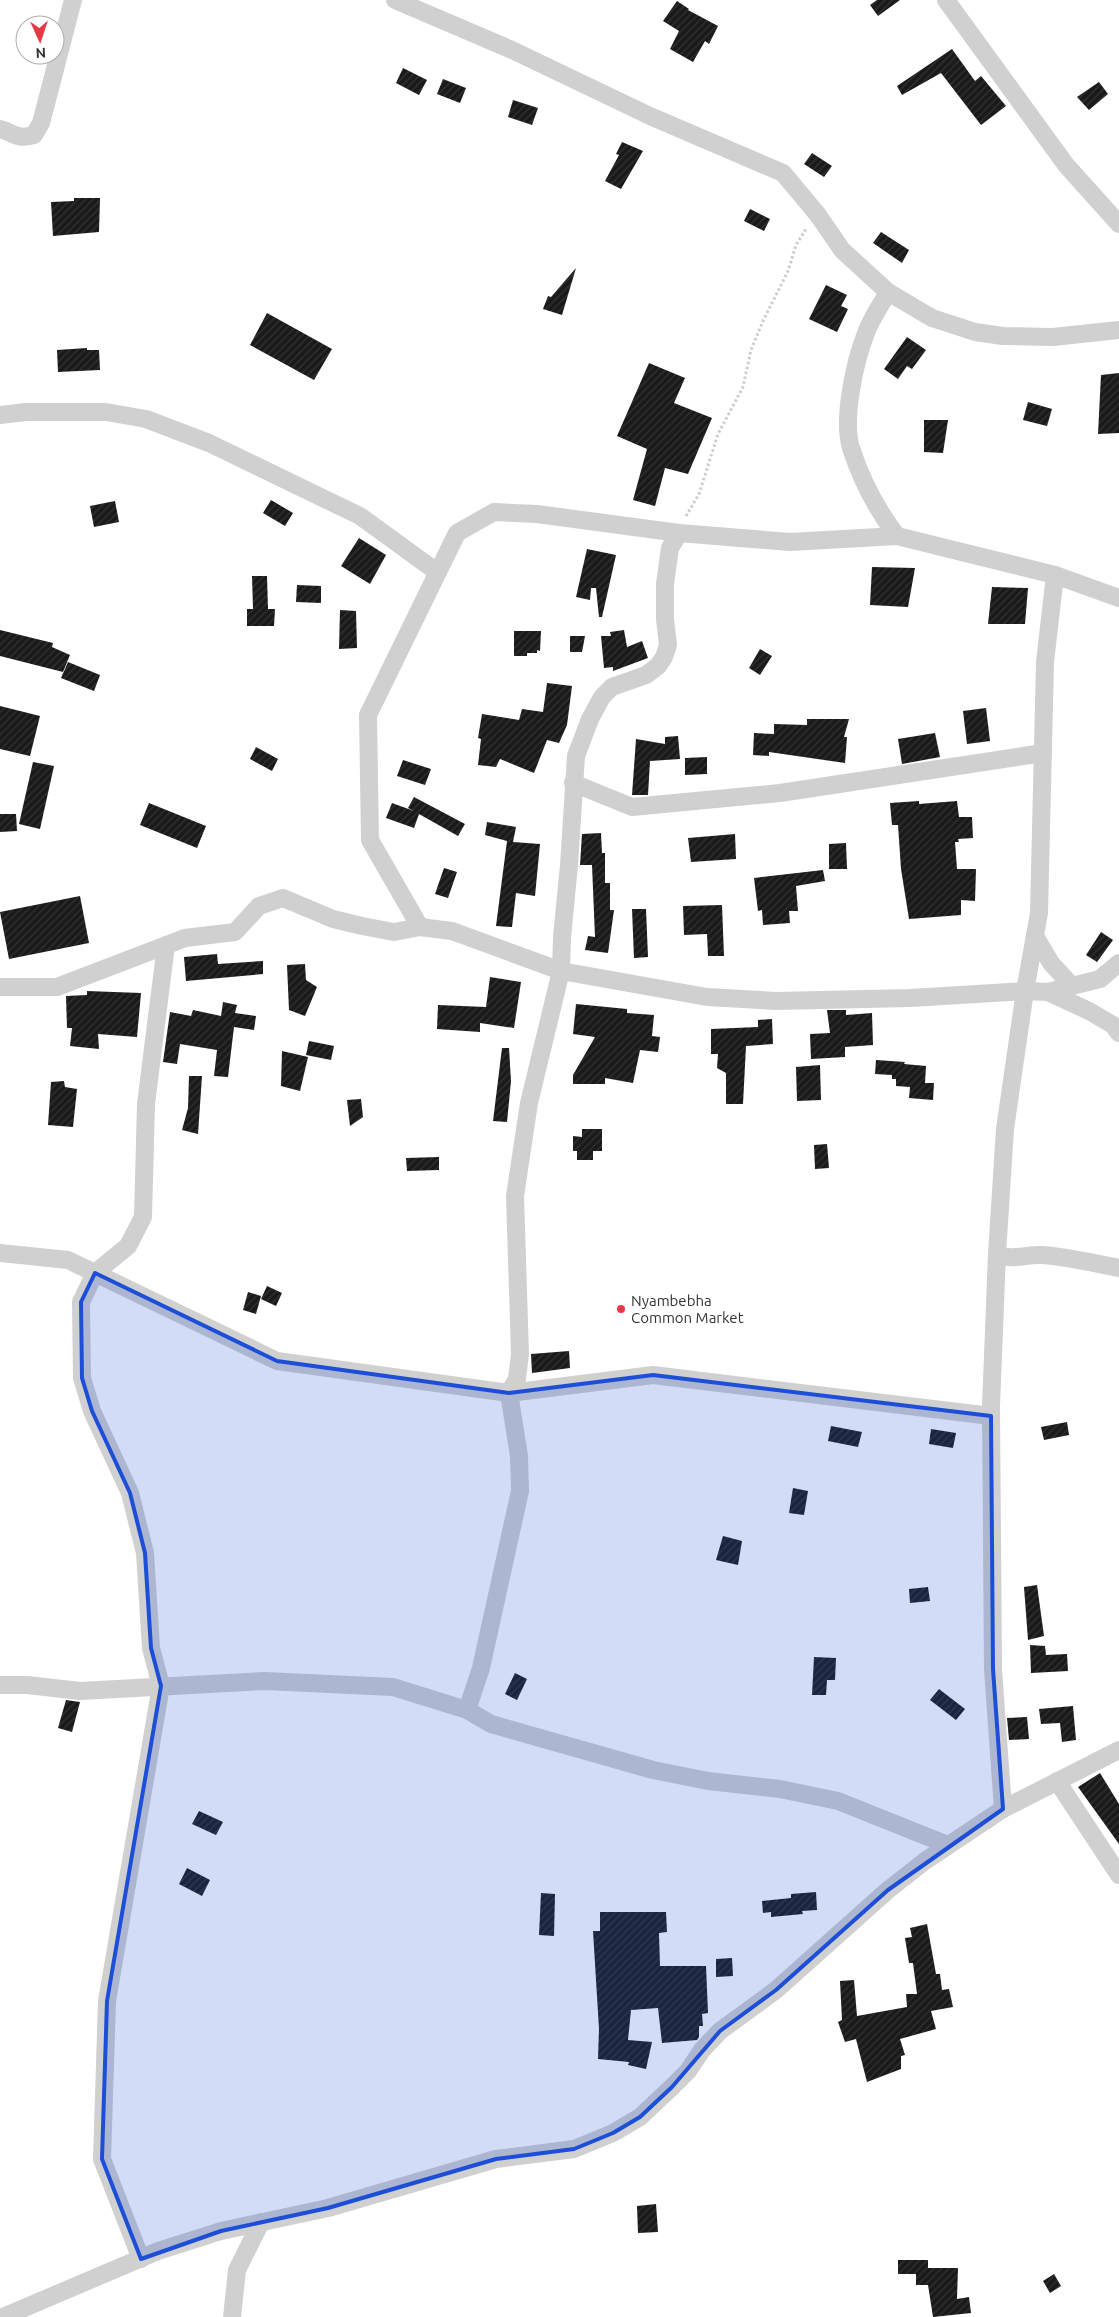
<svg xmlns="http://www.w3.org/2000/svg" width="1119" height="2317" font-family="Ubuntu,sans-serif">
<style>
.building{fill:url(#building-hatch)}
.lines{fill:none;stroke-linecap:round;stroke-linejoin:round}
.path{stroke:#cdcdcd;stroke-width:3;stroke-dasharray:2.5 2.5;stroke-linecap:butt}
.minor{stroke:#d0d0d0;stroke-width:18}
.marked{fill:#1d4ed8;fill-opacity:0.2;stroke:#1d4ed8;stroke-width:4;stroke-linejoin:round}
.poi-dot{fill:#e63946;stroke:#fff;stroke-width:2}
.labels{text-anchor:middle;dominant-baseline:central;stroke-width:5;stroke-linejoin:round;paint-order:stroke}
.poi-label{font-size:15px;fill:#333;stroke:#fff;text-anchor:start}
</style>
<defs>
<pattern id="building-hatch" width="6" height="6" patternUnits="userSpaceOnUse" patternTransform="scale(1.25)"><rect width="6" height="6" fill="#1a1a1a"/><path d="M-1 1l2-2M0 6l6-6M5 7l2-2" fill="none" stroke="#333"/></pattern>
</defs>
<rect width="100%" height="100%" fill="#fff"/>
<!-- building -->
<g class="building">
<polygon points="877,0 900,0 878,16 870,5"/>
<polygon points="677,1 689,9 688,10 718,26 709,44 705,41 693,62 670,49 679,31 663,21"/>
<polygon points="952,49 975,81 981,76 1006,106 981,125 941,73 902,95 897,86"/>
<polygon points="403,68 427,80 419,95 396,83"/>
<polygon points="443,79 466,88 460,103 437,94"/>
<polygon points="1099,82 1108,94 1089,110 1077,97"/>
<polygon points="513,100 538,108 532,125 508,117"/>
<polygon points="622,142 643,151 621,189 605,181 619,155 616,154"/>
<polygon points="812,153 832,166 824,177 804,164"/>
<polygon points="74,198 100,198 99,232 53,236 51,202 74,201"/>
<polygon points="750,209 770,219 764,231 744,221"/>
<polygon points="881,232 909,250 902,263 873,243"/>
<polygon points="576,268 562,315 543,309 548,296 551,297"/>
<polygon points="826,285 847,295 841,306 848,309 837,332 809,319"/>
<polygon points="267,313 332,349 314,380 250,345"/>
<polygon points="907,337 926,350 912,369 907,366 898,379 884,369"/>
<polygon points="87,348 87,350 99,350 100,370 58,372 57,350"/>
<polygon points="649,363 685,378 674,403 712,418 688,474 665,468 655,506 633,500 647,449 617,436"/>
<polygon points="1119,373 1119,433 1098,434 1101,375"/>
<polygon points="1028,402 1052,409 1047,426 1023,420"/>
<polygon points="924,420 948,420 943,453 924,452"/>
<polygon points="271,500 293,513 285,526 263,513"/>
<polygon points="115,501 119,522 94,527 90,506"/>
<polygon points="359,538 386,555 370,584 341,566"/>
<polygon points="587,549 616,555 602,617 599,617 596,588 591,588 590,600 576,597"/>
<polygon points="872,567 915,568 908,607 870,605"/>
<polygon points="252,576 267,576 268,609 275,609 274,626 247,626 247,609 253,609"/>
<polygon points="297,585 321,586 321,603 296,602"/>
<polygon points="992,587 1028,588 1025,624 988,624"/>
<polygon points="340,610 356,611 357,648 339,649"/>
<polygon points="0,630 53,643 52,647 70,655 63,672 0,656"/>
<polygon points="624,630 627,647 642,641 648,658 613,671 613,667 604,668 601,636 611,636 610,632"/>
<polygon points="514,631 541,631 540,651 537,650 537,653 527,653 527,656 514,656"/>
<polygon points="570,636 585,636 582,652 570,652"/>
<polygon points="760,649 772,656 760,675 749,668"/>
<polygon points="68,662 100,675 94,691 61,678"/>
<polygon points="547,683 572,686 567,725 559,743 547,740 534,773 500,759 496,767 478,765 481,739 478,738 482,714 519,720 522,709 543,712"/>
<polygon points="0,706 40,716 30,756 0,749"/>
<polygon points="986,708 990,741 967,744 963,711"/>
<polygon points="807,719 849,719 844,737 847,737 845,763 769,752 769,756 753,755 754,733 774,734 774,724 807,725"/>
<polygon points="935,733 940,757 902,764 898,739"/>
<polygon points="678,736 680,759 650,761 648,795 632,795 636,739 665,744 665,737"/>
<polygon points="256,747 278,759 272,771 250,759"/>
<polygon points="707,757 707,774 685,775 685,758"/>
<polygon points="403,760 431,769 425,785 397,776"/>
<polygon points="33,762 54,766 40,829 19,824"/>
<polygon points="414,797 465,824 458,836 419,814 414,828 386,818 392,803 414,811 408,808"/>
<polygon points="919,801 919,804 957,801 959,817 972,817 973,838 958,839 959,842 955,842 957,869 976,869 975,901 961,900 961,915 909,919 901,869 898,825 892,825 890,803"/>
<polygon points="149,803 206,826 197,848 140,825"/>
<polygon points="0,814 16,814 17,831 0,832"/>
<polygon points="487,822 516,827 513,842 540,844 535,896 516,893 512,927 496,926 507,841 485,835"/>
<polygon points="601,833 602,853 605,853 605,883 610,883 610,910 614,910 608,953 585,950 588,936 595,937 592,865 580,865 582,834"/>
<polygon points="735,834 736,859 691,862 688,838"/>
<polygon points="846,843 847,869 829,869 829,844"/>
<polygon points="444,868 457,872 448,898 435,894"/>
<polygon points="823,870 825,881 796,886 798,911 789,911 790,923 763,925 762,910 758,911 754,878"/>
<polygon points="80,896 89,943 9,959 0,912"/>
<polygon points="722,905 724,956 708,956 707,934 684,935 683,906"/>
<polygon points="632,909 646,909 648,957 634,958"/>
<polygon points="1101,932 1113,940 1097,962 1086,955"/>
<polygon points="217,954 218,964 263,961 263,974 186,981 184,957"/>
<polygon points="305,964 306,980 317,987 305,1016 289,1010 287,965"/>
<polygon points="490,977 521,982 514,1028 480,1023 480,1032 437,1029 438,1005 486,1007"/>
<polygon points="87,991 141,993 137,1037 98,1034 99,1049 70,1046 72,1028 67,1028 66,996 87,995"/>
<polygon points="223,1002 237,1005 235,1013 256,1016 254,1030 234,1027 228,1077 214,1076 217,1050 180,1044 177,1064 163,1062 170,1012 191,1016 193,1010 221,1016"/>
<polygon points="576,1004 627,1009 627,1013 654,1015 652,1036 660,1037 658,1052 640,1050 633,1083 605,1078 605,1084 573,1084 573,1075 595,1037 573,1034"/>
<polygon points="827,1010 846,1010 846,1015 872,1013 873,1045 845,1047 845,1057 811,1059 810,1034 830,1033"/>
<polygon points="772,1019 773,1044 746,1046 743,1104 726,1104 726,1073 717,1068 718,1054 711,1054 711,1029 758,1027 758,1020"/>
<polygon points="309,1041 334,1046 331,1060 306,1055"/>
<polygon points="502,1048 509,1048 511,1081 507,1122 493,1121"/>
<polygon points="282,1051 308,1057 300,1091 281,1086"/>
<polygon points="876,1060 905,1062 904,1064 926,1066 925,1083 934,1083 933,1100 909,1098 910,1087 896,1086 896,1079 892,1079 892,1075 875,1074"/>
<polygon points="820,1065 821,1100 797,1101 796,1067"/>
<polygon points="189,1076 202,1076 198,1134 182,1130 188,1108"/>
<polygon points="64,1081 65,1087 77,1089 73,1127 48,1125 51,1082"/>
<polygon points="361,1099 363,1117 350,1126 347,1100"/>
<polygon points="582,1129 602,1129 602,1151 593,1151 593,1160 577,1160 577,1151 573,1151 573,1136 582,1137"/>
<polygon points="827,1144 829,1168 815,1169 814,1145"/>
<polygon points="439,1157 439,1170 407,1171 406,1158"/>
<polygon points="267,1286 282,1293 276,1306 261,1299"/>
<polygon points="248,1292 261,1296 256,1314 243,1310"/>
<polygon points="569,1351 570,1368 532,1373 531,1354"/>
<polygon points="1067,1422 1069,1435 1044,1440 1041,1427"/>
<polygon points="831,1426 862,1432 858,1447 828,1441"/>
<polygon points="931,1429 956,1433 953,1448 929,1444"/>
<polygon points="793,1488 808,1491 804,1515 789,1513"/>
<polygon points="723,1536 742,1541 738,1565 716,1560"/>
<polygon points="1037,1585 1044,1636 1028,1640 1024,1587"/>
<polygon points="928,1587 930,1601 910,1603 909,1589"/>
<polygon points="1030,1645 1045,1646 1046,1655 1067,1654 1068,1671 1031,1673"/>
<polygon points="814,1657 836,1658 835,1680 827,1680 826,1695 812,1695"/>
<polygon points="515,1673 527,1679 517,1700 505,1694"/>
<polygon points="939,1689 965,1709 956,1720 930,1700"/>
<polygon points="66,1700 80,1702 72,1732 58,1728"/>
<polygon points="1073,1706 1076,1740 1062,1742 1060,1723 1041,1724 1039,1709"/>
<polygon points="1027,1717 1029,1739 1009,1740 1007,1718"/>
<polygon points="1100,1773 1119,1804 1119,1844 1078,1787"/>
<polygon points="199,1811 223,1822 216,1835 192,1824"/>
<polygon points="187,1868 210,1880 202,1896 179,1884"/>
<polygon points="816,1892 817,1910 802,1911 803,1914 771,1917 771,1912 763,1913 762,1901 791,1898 791,1894"/>
<polygon points="541,1893 555,1894 554,1936 539,1935"/>
<polygon points="600,1912 666,1912 667,1932 659,1933 660,1966 706,1966 708,2013 702,2014 703,2026 699,2026 699,2037 697,2040 662,2043 658,2008 631,2010 628,2040 652,2042 646,2069 628,2065 629,2062 598,2059 599,2029 593,1931 600,1931"/>
<polygon points="927,1924 936,1974 940,1974 942,1990 949,1989 953,2007 931,2011 936,2029 900,2039 905,2055 901,2056 901,2069 867,2082 856,2039 845,2042 838,2022 842,2020 840,1981 854,1980 857,2016 907,2007 906,1994 917,1994 913,1963 909,1963 905,1938 912,1937 910,1928"/>
<polygon points="732,1958 733,1976 716,1977 716,1959"/>
<polygon points="656,2204 658,2232 638,2233 637,2206"/>
<polygon points="898,2260 928,2260 928,2268 958,2268 957,2299 969,2297 971,2313 933,2317 928,2285 916,2285 916,2274 898,2274"/>
<polygon points="1054,2274 1061,2286 1050,2293 1043,2281"/>
</g>
<g class="lines">
<!-- path -->
<polyline class="path" points="686,516 699,494 718,434 743,387 751,350 763,321 788,271 796,245 806,229"/>
<!-- minor -->
<g class="minor">
<polyline points="395,0 512,50 650,116 783,173 818,215 842,250 888,292 932,318 975,332 1003,336 1053,337 1119,330"/>
<polyline points="946,0 1066,165 1119,224"/>
<path d="M 0,129 C 15,133 16,140 34,135 L 41,123 L 73,0"/>
<path d="M 888,292 C 881,305 871,319 866,333 C 855,361 842,419 851,448 C 861,479 877,510 897,536 L 1055,575 L 1045,662 L 1039,913 L 1025,991 L 1005,1129 L 997,1254 C 1013,1261 1026,1254 1043,1255 C 1068,1257 1094,1263 1119,1268"/>
<polyline points="0,415 26,412 106,412 146,419 209,443 360,516 437,572"/>
<polyline points="1055,575 1119,598"/>
<polyline points="573,783 632,807 780,793 1043,753"/>
<polyline points="420,927 370,840 368,715 457,533 494,512 537,514 679,533 790,542 897,536"/>
<polyline points="1035,936 1051,963 1072,986"/>
<polyline points="0,987 57,987 185,938 235,932 259,906 283,898 333,919 362,926 394,932 420,927 452,931 561,971 707,997 776,1001 910,998 1025,991 1048,992 1089,1011 1113,1025 1119,1033"/>
<polyline points="1048,992 1100,979 1119,963"/>
<polyline points="0,1253 68,1260 277,1361 509,1393 653,1375 991,1416"/>
<polyline points="997,1254 991,1406 993,1669 1003,1809"/>
<polyline points="0,1685 27,1685 80,1691 265,1681 393,1687 467,1710 491,1724 653,1770 708,1781 780,1789 838,1801 948,1845"/>
<polyline points="467,1710 481,1668 520,1491 519,1456 509,1393 517,1379 520,1354 515,1196 529,1103 561,971 562,937 569,865 576,756 590,719 602,697 612,687 646,675 658,666 664,657 668,645 665,619 665,584 670,548 679,533"/>
<polyline points="1057,1781 1119,1875"/>
<polyline points="141,2259 102,2159 107,2001 161,1686 151,1648 145,1553 130,1493 92,1411 82,1378 81,1302 95,1273 128,1246 143,1217 146,1104 166,945"/>
<polyline points="3,2317 158,2251 221,2231 328,2208 496,2159 574,2149 613,2133 640,2117 672,2087 688,2071 702,2050 720,2031 776,1990 888,1890 925,1861 1003,1809 1119,1750"/>
<polyline points="232,2317 237,2270 261,2222"/>
</g>
</g>
<!-- marked area -->
<path class="marked" d="M 95,1273 L 277,1361 L 509,1393 L 653,1375 L 991,1416 L 993,1669 L 1003,1809 L 888,1890 L 776,1990 L 720,2031 L 672,2087 L 640,2117 L 613,2133 L 574,2149 L 496,2159 L 328,2208 L 221,2231 L 141,2259 L 102,2159 L 107,2001 L 161,1686 L 151,1648 L 145,1553 L 130,1493 L 92,1411 L 82,1378 L 81,1302 Z"/>
<!-- markers -->
<circle class="poi-dot" cx="621" cy="1309" r="5"/>
<g class="labels">
<!-- poi labels -->
<g class="poi-label">
<text x="631" y="1300">Nyambebha<tspan x="631" dy="17">Common Market</tspan></text>
</g>
</g>
<!-- north arrow -->
<g transform="translate(40 40) rotate(177)"><circle r="24" fill="#ffffff" stroke="#adadad"/>
<path d="M0-4L9 19L0 12L-9 19Z" fill="#e63946"/>
<text y="-8" font-size="14" font-weight="bold" text-anchor="middle" fill="#333333">N</text>
</g>
</svg>
